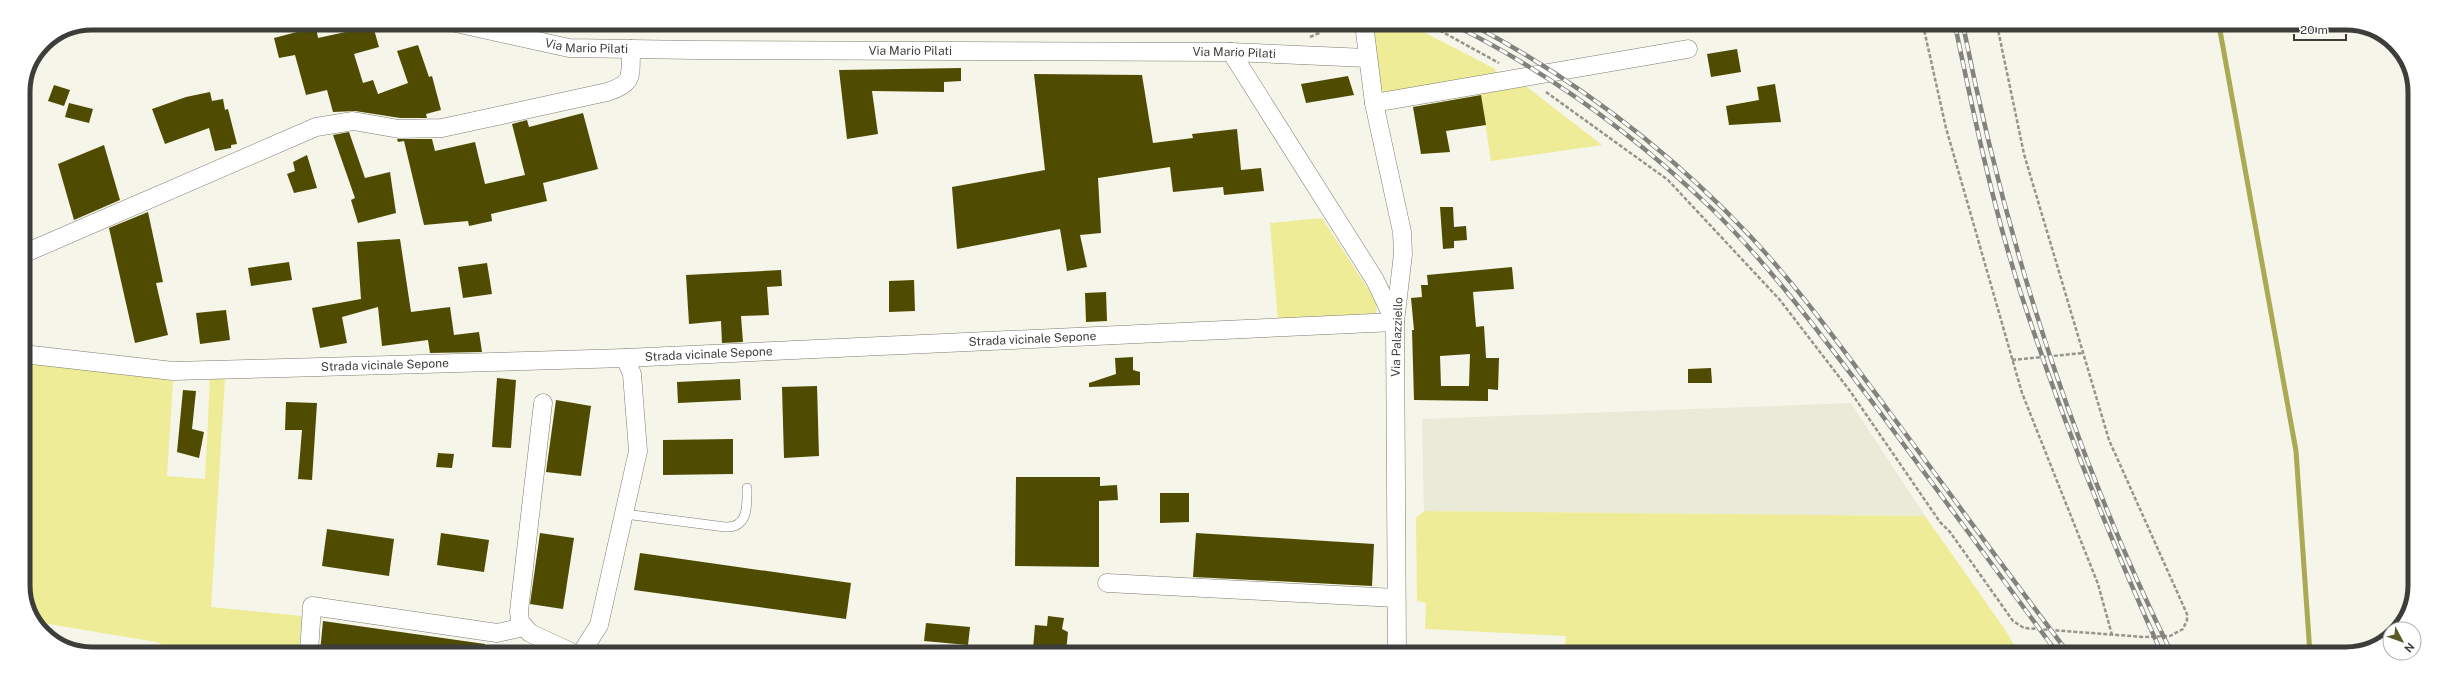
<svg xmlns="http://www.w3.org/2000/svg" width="2438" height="677" font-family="'Public Sans',sans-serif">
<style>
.built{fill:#eaead8}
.green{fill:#eeec96}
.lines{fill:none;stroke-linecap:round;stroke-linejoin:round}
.stream{stroke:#aba953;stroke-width:5}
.building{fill:#4f4c01;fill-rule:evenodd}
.service-casing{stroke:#7c7c72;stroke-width:10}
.minor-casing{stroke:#7c7c72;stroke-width:19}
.path{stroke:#95958e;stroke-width:2.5;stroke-dasharray:4 2;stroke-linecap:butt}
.service{stroke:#fff;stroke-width:9}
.minor{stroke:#fff;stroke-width:18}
.rail-casing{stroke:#83837d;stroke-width:4.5}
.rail{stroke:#fff;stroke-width:3;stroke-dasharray:9;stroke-linecap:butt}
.labels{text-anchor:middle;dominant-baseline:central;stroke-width:4;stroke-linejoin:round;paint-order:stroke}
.street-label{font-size:12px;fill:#3d3d39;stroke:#fff}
.rim{fill:none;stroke:#3d3d39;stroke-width:5}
</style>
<rect width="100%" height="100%" fill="#f5f5ea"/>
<!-- built -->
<polygon class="built" points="1851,403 1925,516 1424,511 1422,419"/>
<!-- green -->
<g class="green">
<polygon points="1376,24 1405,24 1414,27 1495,69 1496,73 1381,98 1372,34"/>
<polygon points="1523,84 1602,145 1491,161 1480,90"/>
<path d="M 1322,218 L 1374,298 C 1378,307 1378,312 1371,319 L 1278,322 L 1270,223 Z"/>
<polygon points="23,362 92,368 173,381 167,476 205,479 210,379 225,378 211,607 302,616 299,652 180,652 156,642 37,622 23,590"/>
<polygon points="1424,511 1925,516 2006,631 2019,654 1564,653 1566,636 1425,629 1426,603 1417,601 1416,518"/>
</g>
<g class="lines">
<!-- stream -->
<polyline class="stream" points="2219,25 2296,451 2310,654"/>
</g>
<!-- building -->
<g class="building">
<polygon points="373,26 379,47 354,54 363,83 373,80 378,94 408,83 397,51 418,45 429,77 432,76 441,110 426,114 427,118 400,118 355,111 333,112 327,90 306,95 295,55 279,58 274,38 316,27 318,38"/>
<polygon points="1737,49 1741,72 1711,77 1707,54"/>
<polygon points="961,68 961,81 944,82 944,92 872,91 878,134 847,139 839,70"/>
<polygon points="1034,74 1142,75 1153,143 1193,138 1192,134 1237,129 1241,170 1261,168 1264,191 1224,195 1223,187 1173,192 1170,167 1098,178 1101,233 1080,235 1087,267 1067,271 1060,229 957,249 952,187 1045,170"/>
<polygon points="1348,76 1354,95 1306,103 1301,84"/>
<polygon points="1775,84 1781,122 1729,125 1726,106 1759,100 1757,87"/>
<polygon points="54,85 70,90 64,106 48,101"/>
<polygon points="210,92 212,101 223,99 225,110 228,109 237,144 231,145 231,148 215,151 209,128 165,144 152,109 186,97"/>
<polygon points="1481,95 1486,125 1446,131 1450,152 1421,154 1413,107"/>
<polygon points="69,103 93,109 89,123 65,117"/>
<polygon points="583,113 598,169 543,183 547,201 491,214 492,221 469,226 468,221 424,225 404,141 398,142 397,139 432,139 435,151 475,142 485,184 525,175 512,124 527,120 529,127"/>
<polygon points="349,132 365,178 390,172 396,213 358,223 351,200 355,198 333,135"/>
<polygon points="104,145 120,200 74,220 58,164"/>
<polygon points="307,155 317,188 294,193 287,174 295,171 293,162"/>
<polygon points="1440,207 1453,207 1454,227 1466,226 1467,240 1454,241 1454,248 1443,249"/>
<polygon points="148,212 163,282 156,283 168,335 135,343 109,228"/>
<polygon points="400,239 411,312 450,307 454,335 479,332 482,352 430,353 428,340 382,346 378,307 342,317 347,343 320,348 312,308 361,299 357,242"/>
<polygon points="289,262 292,280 251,286 248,268"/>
<polygon points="487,263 492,294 463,298 458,267"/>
<path d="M 1512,267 L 1514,289 L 1473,292 L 1476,327 L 1484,326 L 1486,358 L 1499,358 L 1498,390 L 1488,389 L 1488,401 L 1414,400 L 1412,330 L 1414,330 L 1411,298 L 1422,297 L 1421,285 L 1428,285 L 1427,275 ZM 1470,354 L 1469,386 L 1441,386 L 1440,356 Z"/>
<polygon points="781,270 782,286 767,287 769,315 741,316 743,342 722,343 721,321 689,324 686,275"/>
<polygon points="914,280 915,311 889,312 889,281"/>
<polygon points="1106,292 1107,321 1086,322 1085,293"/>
<polygon points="226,310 230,340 200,344 196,313"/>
<polygon points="1133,357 1133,370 1140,372 1140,385 1089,387 1089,383 1116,374 1115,358"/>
<polygon points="1711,368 1712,383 1688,383 1688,369"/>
<polygon points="497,378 516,380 511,448 492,447"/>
<polygon points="740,379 741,400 678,403 677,382"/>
<polygon points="817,386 819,456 784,458 782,387"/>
<polygon points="183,390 196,391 192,429 204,432 199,458 177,452"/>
<polygon points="556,400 591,406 581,476 546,472"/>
<polygon points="286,402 317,403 312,480 298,479 302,430 285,430"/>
<polygon points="733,439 733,474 663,475 663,440"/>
<polygon points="438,453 454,454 452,468 436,467"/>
<polygon points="1016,477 1100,477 1100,486 1117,485 1118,500 1099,501 1099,567 1015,566"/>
<polygon points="1160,493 1189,493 1189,522 1160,523"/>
<polygon points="327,529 394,539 389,576 322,566"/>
<polygon points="441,533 489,540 484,572 437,565"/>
<polygon points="540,533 574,538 563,609 530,604"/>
<polygon points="1196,533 1374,544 1372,586 1193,577"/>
<polygon points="640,553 851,583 846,619 634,590"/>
<polygon points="1048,616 1064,618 1062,629 1068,632 1066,652 1033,649 1035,625 1047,626"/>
<polygon points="323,621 485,644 484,652 320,652"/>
<polygon points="926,623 970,627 968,645 924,641"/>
</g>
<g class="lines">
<!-- service casing -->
<g class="service-casing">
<path id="service" d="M 625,514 L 725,527 C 749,528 747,505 747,488"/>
</g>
<!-- minor casing -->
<g class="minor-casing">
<g id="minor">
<path id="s1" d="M 456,23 L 569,48 L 694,50 L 1231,52 L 1367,58"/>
<polyline points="1364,24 1374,103 1402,232 1403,254 1395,322 1397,653"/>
<polyline points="1374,103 1688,49"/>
<path d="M 23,254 L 316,127 L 353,121 L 399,129 L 442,128 L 607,92 C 635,83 630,76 631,49"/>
<path id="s2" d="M 23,354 L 173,371 L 285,368 L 625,358 L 1395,322 L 1375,280 L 1231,52"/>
<polyline points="543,403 519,611 520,622 530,633 571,652"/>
<polyline points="1107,583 1396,598"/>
<polyline points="309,652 312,606 497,633 524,627"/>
<polyline points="582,652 599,625 638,451 632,374 625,358"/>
</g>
</g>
<!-- path -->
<g class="path">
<polyline points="1423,24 1439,30 1499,63"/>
<polyline points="1923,25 1946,128 2022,393 2098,584 2112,635"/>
<polyline points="1310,37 1319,33 1324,24"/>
<polyline points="1546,92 1668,180 1780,300 1850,391 1940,522 1950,532 2013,621 2024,628 2144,637 2170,636 2183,629 2187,620 2187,614 2109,440 2024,154 1997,25"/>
<polyline points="2012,360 2083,353"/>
</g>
<!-- service -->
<use href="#service" class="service"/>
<!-- minor -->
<use href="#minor" class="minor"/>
<!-- rail casing -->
<g class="rail-casing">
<g id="rail">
<path d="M 1452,24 C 1547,71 1635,135 1712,209 C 1773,269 1824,339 1876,407 C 1937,489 1997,572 2058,654"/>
<path d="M 1471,24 C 1575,79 1670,151 1751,237 C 1802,292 1846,353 1890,413 C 1950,493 2008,574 2069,654"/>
<path d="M 1955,25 C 1974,116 1993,208 2022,297 C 2062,419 2109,537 2162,654"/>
<path d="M 1963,25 C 2006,241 2074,456 2172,654"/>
</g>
</g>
<!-- rail -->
<use href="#rail" class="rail"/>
</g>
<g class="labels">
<!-- street labels -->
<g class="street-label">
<text stroke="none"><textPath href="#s1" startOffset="133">Via Mario Pilati</textPath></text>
<text stroke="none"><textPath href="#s1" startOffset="457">Via Mario Pilati</textPath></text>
<text stroke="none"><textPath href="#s1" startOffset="781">Via Mario Pilati</textPath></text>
<text transform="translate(1397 337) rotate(-88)">Via Palazziello</text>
<text stroke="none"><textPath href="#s2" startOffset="1011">Strada vicinale Sepone</textPath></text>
<text stroke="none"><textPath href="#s2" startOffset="687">Strada vicinale Sepone</textPath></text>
<text stroke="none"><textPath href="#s2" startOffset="363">Strada vicinale Sepone</textPath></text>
</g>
</g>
<!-- crop -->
<path d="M0 0H2438V677H0ZM92 30H2346A62 62 0 0 1 2408 92V585A62 62 0 0 1 2346 647H92A62 62 0 0 1 30 585V92A62 62 0 0 1 92 30Z" fill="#fff" fill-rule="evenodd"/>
<path class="rim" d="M92 30H2346A62 62 0 0 1 2408 92V585A62 62 0 0 1 2346 647H92A62 62 0 0 1 30 585V92A62 62 0 0 1 92 30Z"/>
<!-- north arrow -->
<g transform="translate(2402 641) rotate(131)"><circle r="19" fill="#ffffff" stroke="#b1b1b0"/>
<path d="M0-3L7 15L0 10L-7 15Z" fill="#5b5a27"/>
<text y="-6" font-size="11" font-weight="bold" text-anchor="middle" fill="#3d3d39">N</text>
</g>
<!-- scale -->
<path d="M2294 34v6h52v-6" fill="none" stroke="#3d3d39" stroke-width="2"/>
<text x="2300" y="34" font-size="12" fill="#3d3d39" stroke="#ffffff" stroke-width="3" paint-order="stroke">20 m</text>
</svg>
